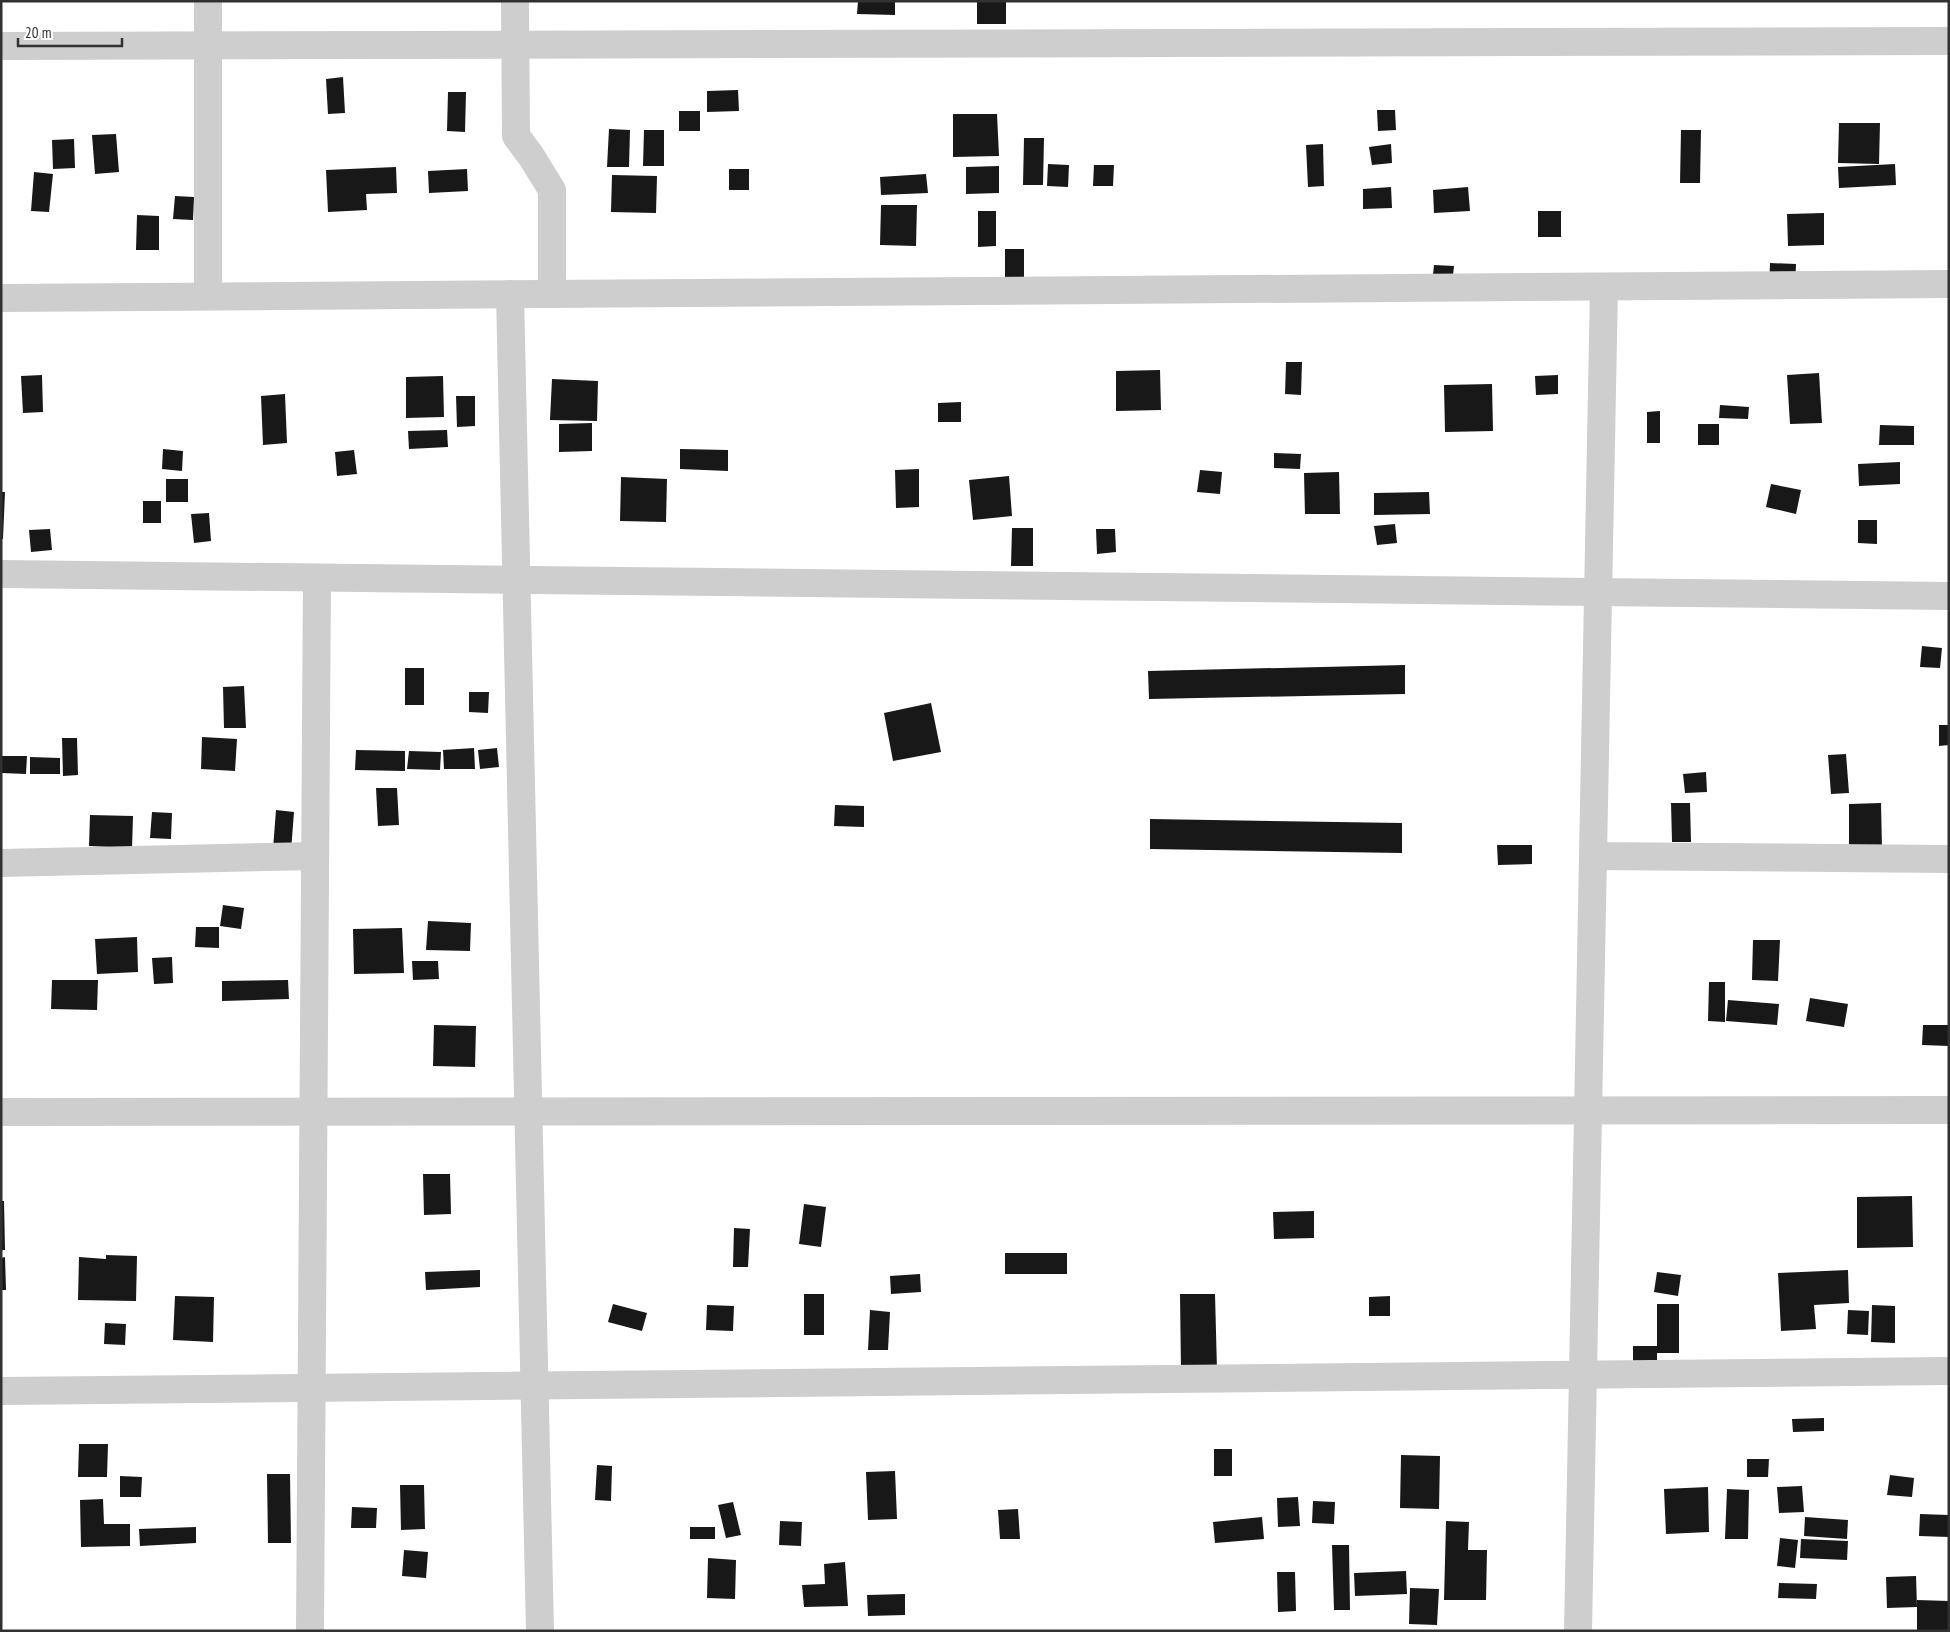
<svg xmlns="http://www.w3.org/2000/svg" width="1950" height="1632" font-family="'PT Sans Narrow',sans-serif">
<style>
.building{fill:#181818}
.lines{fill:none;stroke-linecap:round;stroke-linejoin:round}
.minor{stroke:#cecece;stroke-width:28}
</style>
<rect width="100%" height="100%" fill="#fff"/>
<!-- building -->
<g class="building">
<polygon points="858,1 895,1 895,15 857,14"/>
<rect x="977" y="1" width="29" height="23"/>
<polygon points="343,77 345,113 328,114 326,79"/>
<polygon points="738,90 739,111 707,112 707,91"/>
<polygon points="448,92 466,92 465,132 447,131"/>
<polygon points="1377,110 1395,110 1396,130 1378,131"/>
<rect x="679" y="111" width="21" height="20"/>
<polygon points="953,114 997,114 999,156 953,157"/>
<polygon points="1839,123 1880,123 1879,164 1838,163"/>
<polygon points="609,129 630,130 629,167 607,167"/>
<polygon points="644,130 664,130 664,166 643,166"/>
<polygon points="1681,130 1701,130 1700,183 1680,183"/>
<polygon points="116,134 119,172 95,174 92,135"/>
<polygon points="1024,138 1044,138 1043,185 1023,185"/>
<polygon points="74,139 75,168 53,169 52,140"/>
<polygon points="1323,144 1324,186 1308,187 1306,145"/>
<polygon points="1391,144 1392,163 1372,165 1369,147"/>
<polygon points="1048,164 1069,165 1068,187 1047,186"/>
<polygon points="1895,164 1896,185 1839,188 1838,167"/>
<polygon points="1094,165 1114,165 1113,186 1093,186"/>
<polygon points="999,166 999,193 966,194 966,167"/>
<polygon points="396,167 397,193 366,194 367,210 328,212 326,170"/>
<polygon points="467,169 468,191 429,193 428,171"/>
<rect x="729" y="169" width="20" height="21"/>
<polygon points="34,172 53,174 49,212 31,211"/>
<polygon points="926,174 928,193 881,195 880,177"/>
<polygon points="612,175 657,176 656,213 611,212"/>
<polygon points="1391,187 1392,208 1363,209 1363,189"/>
<polygon points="1468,187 1470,211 1434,213 1433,190"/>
<polygon points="175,196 194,197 193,220 173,219"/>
<polygon points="881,205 917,205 916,246 880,245"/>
<polygon points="978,211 996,211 996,246 978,247"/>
<rect x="1538" y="211" width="23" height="26"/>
<polygon points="1824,213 1824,245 1788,246 1787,214"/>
<polygon points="137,215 159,216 159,250 136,250"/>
<rect x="1005" y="249" width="19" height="39"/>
<polygon points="1770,263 1796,264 1795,293 1769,292"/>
<polygon points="1434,265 1454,266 1452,285 1432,284"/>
<polygon points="1286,362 1302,362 1301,395 1285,394"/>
<polygon points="1160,370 1161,410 1116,411 1116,371"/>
<polygon points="1819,373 1822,423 1790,424 1787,375"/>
<polygon points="42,375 43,412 23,413 21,376"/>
<polygon points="1558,375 1558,394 1536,395 1535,376"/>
<polygon points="443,376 444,417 406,418 406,377"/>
<polygon points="552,379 598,381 597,421 550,420"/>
<polygon points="1492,384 1493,431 1445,432 1444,385"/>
<polygon points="285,394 287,443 263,445 261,396"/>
<polygon points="456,396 475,396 475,426 457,427"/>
<polygon points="961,402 961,422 938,422 938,403"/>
<polygon points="1720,405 1749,407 1748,419 1719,418"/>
<polygon points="1660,411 1660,443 1647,443 1647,412"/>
<polygon points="592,423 592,451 559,452 559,424"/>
<rect x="1698" y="424" width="21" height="21"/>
<polygon points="1880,425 1914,426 1914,445 1879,445"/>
<polygon points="447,430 448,447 409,449 408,431"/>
<polygon points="163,449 183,451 182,471 162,469"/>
<polygon points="680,449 728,450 728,471 680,469"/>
<polygon points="354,450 357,474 337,476 335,452"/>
<polygon points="1274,453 1301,454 1300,469 1274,468"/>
<polygon points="1900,462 1900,484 1859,486 1858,464"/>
<polygon points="919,469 919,507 896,508 895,470"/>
<polygon points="1200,470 1222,472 1220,494 1197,492"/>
<polygon points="1339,472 1340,514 1305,514 1304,473"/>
<polygon points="1009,476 1012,516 973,520 969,480"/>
<polygon points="621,477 667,479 666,522 620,521"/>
<rect x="166" y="479" width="22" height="23"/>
<polygon points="1771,484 1801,490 1796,514 1766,507"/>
<polygon points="1,492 5,492 3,539 1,539"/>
<polygon points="1429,492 1430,514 1374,515 1374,493"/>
<rect x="143" y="501" width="18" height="22"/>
<polygon points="209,513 211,541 194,543 191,514"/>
<polygon points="1858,520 1877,520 1877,544 1858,543"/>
<polygon points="1395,524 1397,543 1377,545 1374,526"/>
<polygon points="1012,528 1033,528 1033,566 1011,566"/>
<polygon points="50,529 52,550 31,552 29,530"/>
<polygon points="1096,529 1115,529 1116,552 1097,554"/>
<polygon points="1922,646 1942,648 1940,668 1920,667"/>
<polygon points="1405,665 1405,694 1149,699 1148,671"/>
<rect x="405" y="668" width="19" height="37"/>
<polygon points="244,686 246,728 224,728 223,687"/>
<polygon points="469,692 489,692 488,713 469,712"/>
<polygon points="931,703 941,752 893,761 884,713"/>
<polygon points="1939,725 1949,725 1949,745 1939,746"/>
<polygon points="202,737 237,739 235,771 201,769"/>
<polygon points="62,738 77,738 78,775 63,776"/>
<polygon points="474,748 475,769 444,769 443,750"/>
<polygon points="497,748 499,767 480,769 478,750"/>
<polygon points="356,750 405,751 405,771 355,770"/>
<polygon points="409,751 441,752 440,770 407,769"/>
<polygon points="1846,754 1849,793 1831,794 1828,755"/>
<polygon points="1,756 27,756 26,774 1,773"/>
<polygon points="30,757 60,758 60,774 30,774"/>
<polygon points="1706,772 1707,792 1685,793 1683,774"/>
<polygon points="376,788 397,788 399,825 378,826"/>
<polygon points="1671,803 1690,803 1691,842 1672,842"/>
<polygon points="1881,803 1882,849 1849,849 1849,804"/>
<polygon points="835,805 864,806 864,827 834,826"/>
<polygon points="276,810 294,812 291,851 273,849"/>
<polygon points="152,812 172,813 171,839 150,838"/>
<polygon points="90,815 133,816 132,848 89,846"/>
<polygon points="1150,819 1402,823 1402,853 1150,849"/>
<polygon points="1497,845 1532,845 1532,864 1498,865"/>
<polygon points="223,905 244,908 241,929 220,926"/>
<polygon points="428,921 471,923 470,951 426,950"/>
<polygon points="196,927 219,927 219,948 195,947"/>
<polygon points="402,928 404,973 354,974 353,929"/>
<polygon points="137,937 138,972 97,974 95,939"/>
<polygon points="1753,940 1780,940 1778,981 1752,980"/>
<polygon points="172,957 173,983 154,984 152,958"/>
<polygon points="412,961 438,961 439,979 413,980"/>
<polygon points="52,980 98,980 97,1010 51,1009"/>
<polygon points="288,980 289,999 222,1001 222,981"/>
<polygon points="1709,982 1725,982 1725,1022 1708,1021"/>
<polygon points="1810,998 1848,1004 1844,1027 1806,1021"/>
<polygon points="1728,1000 1779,1004 1777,1025 1726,1021"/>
<polygon points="434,1025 476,1026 475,1067 433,1066"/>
<polygon points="1923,1025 1949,1025 1949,1046 1922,1045"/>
<polygon points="423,1174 450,1174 451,1214 424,1215"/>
<polygon points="1912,1196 1913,1247 1857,1248 1857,1197"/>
<polygon points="1,1201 4,1201 5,1250 1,1250"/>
<polygon points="804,1204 826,1207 821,1247 799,1244"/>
<polygon points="1314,1211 1314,1238 1274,1239 1273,1212"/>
<polygon points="734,1228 750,1229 748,1267 733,1267"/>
<rect x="1005" y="1253" width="62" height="21"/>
<polygon points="106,1255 137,1256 136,1301 78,1300 79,1257 106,1259"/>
<polygon points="5,1257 6,1290 1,1290 1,1258"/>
<polygon points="480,1270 480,1287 426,1290 425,1272"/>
<polygon points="1848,1270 1849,1303 1814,1305 1816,1329 1781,1331 1778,1273"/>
<polygon points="1657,1272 1681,1275 1678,1296 1654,1292"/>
<polygon points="920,1274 921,1292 891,1294 890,1276"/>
<rect x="804" y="1294" width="20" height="41"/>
<polygon points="1180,1294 1215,1294 1217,1370 1181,1371"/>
<polygon points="175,1296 214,1297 213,1342 173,1340"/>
<polygon points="1390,1296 1390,1316 1369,1316 1369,1297"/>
<polygon points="613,1304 647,1313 642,1331 608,1322"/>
<polygon points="1657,1304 1679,1304 1679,1353 1657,1353 1657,1371 1633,1372 1633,1346 1657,1346"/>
<polygon points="707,1305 734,1306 733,1331 706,1330"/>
<polygon points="1872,1305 1895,1306 1895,1343 1871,1342"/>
<polygon points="870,1310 890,1312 888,1350 868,1350"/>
<polygon points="1848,1310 1869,1311 1868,1335 1847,1334"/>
<polygon points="105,1323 126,1324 125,1345 104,1344"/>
<polygon points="1824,1418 1824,1431 1793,1432 1792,1419"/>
<polygon points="79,1444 108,1444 107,1477 78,1477"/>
<rect x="1214" y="1449" width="18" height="27"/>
<polygon points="1401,1455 1440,1456 1439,1509 1400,1508"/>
<polygon points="1747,1459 1769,1459 1768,1477 1747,1477"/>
<polygon points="597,1465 612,1466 611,1501 595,1500"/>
<polygon points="895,1471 897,1519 868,1520 866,1472"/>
<polygon points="267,1474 290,1474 291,1543 268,1543"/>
<polygon points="1890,1475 1914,1478 1912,1497 1887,1495"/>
<polygon points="120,1476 142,1477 141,1497 120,1497"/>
<polygon points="400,1485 424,1485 425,1529 401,1530"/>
<polygon points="1802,1486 1804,1512 1779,1513 1777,1487"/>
<polygon points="1708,1487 1709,1532 1666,1534 1664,1489"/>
<polygon points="1727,1489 1749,1490 1748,1539 1725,1539"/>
<polygon points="1298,1497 1300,1526 1278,1527 1277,1498"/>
<polygon points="103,1499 104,1524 130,1524 130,1546 81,1547 80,1500"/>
<polygon points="1313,1501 1335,1502 1334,1524 1312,1523"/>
<polygon points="733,1502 741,1535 726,1538 718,1505"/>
<polygon points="352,1507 377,1508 376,1528 351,1528"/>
<polygon points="1018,1509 1020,1539 1000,1539 998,1510"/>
<polygon points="1920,1514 1949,1515 1949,1537 1919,1536"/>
<polygon points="1262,1517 1264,1539 1215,1543 1213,1522"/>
<polygon points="1805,1517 1848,1520 1847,1539 1804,1536"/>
<polygon points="780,1521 802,1522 801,1546 779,1545"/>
<polygon points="1446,1521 1469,1522 1468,1550 1487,1550 1486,1600 1444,1600"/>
<polygon points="196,1527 196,1543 140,1546 139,1529"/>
<rect x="690" y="1527" width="25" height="12"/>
<polygon points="1780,1538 1798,1540 1795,1568 1777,1566"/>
<polygon points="1801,1539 1848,1541 1847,1560 1800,1558"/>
<polygon points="1332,1545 1349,1545 1350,1610 1334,1610"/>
<polygon points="404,1550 428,1552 426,1578 402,1576"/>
<polygon points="708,1558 736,1560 735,1599 707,1598"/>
<polygon points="845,1562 848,1606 804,1607 802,1585 825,1584 824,1564"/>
<polygon points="1406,1571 1407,1594 1355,1596 1354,1573"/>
<polygon points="1277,1572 1295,1572 1296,1611 1278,1612"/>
<polygon points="1916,1576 1917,1607 1887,1608 1886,1577"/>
<polygon points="1779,1583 1817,1584 1816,1599 1778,1598"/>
<polygon points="1410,1588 1439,1589 1437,1625 1409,1624"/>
<polygon points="905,1594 905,1615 868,1616 867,1595"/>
<polygon points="1917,1600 1949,1601 1949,1631 1917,1631"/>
</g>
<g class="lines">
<!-- minor -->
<g class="minor">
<polyline points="208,1 208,296"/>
<polyline points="515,1 516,136 531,156 552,190 552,294"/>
<polyline points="1,46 1949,41"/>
<polyline points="510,294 540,1631"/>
<polyline points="1,298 1949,284"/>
<polyline points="1,574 1949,596"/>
<polyline points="1593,856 1949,859"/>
<polyline points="1,863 315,856"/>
<polyline points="1,1112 1949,1110"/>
<polyline points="1,1391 1949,1371"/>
<polyline points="310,1631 317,578"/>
<polyline points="1578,1631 1604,287"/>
</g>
</g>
<!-- border -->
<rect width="1950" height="1632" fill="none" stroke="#313131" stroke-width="5"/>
<!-- scale -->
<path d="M18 38v8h104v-8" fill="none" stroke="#313131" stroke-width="2.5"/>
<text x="25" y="38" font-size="15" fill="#313131" stroke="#ffffff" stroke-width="4" paint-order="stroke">20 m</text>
</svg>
